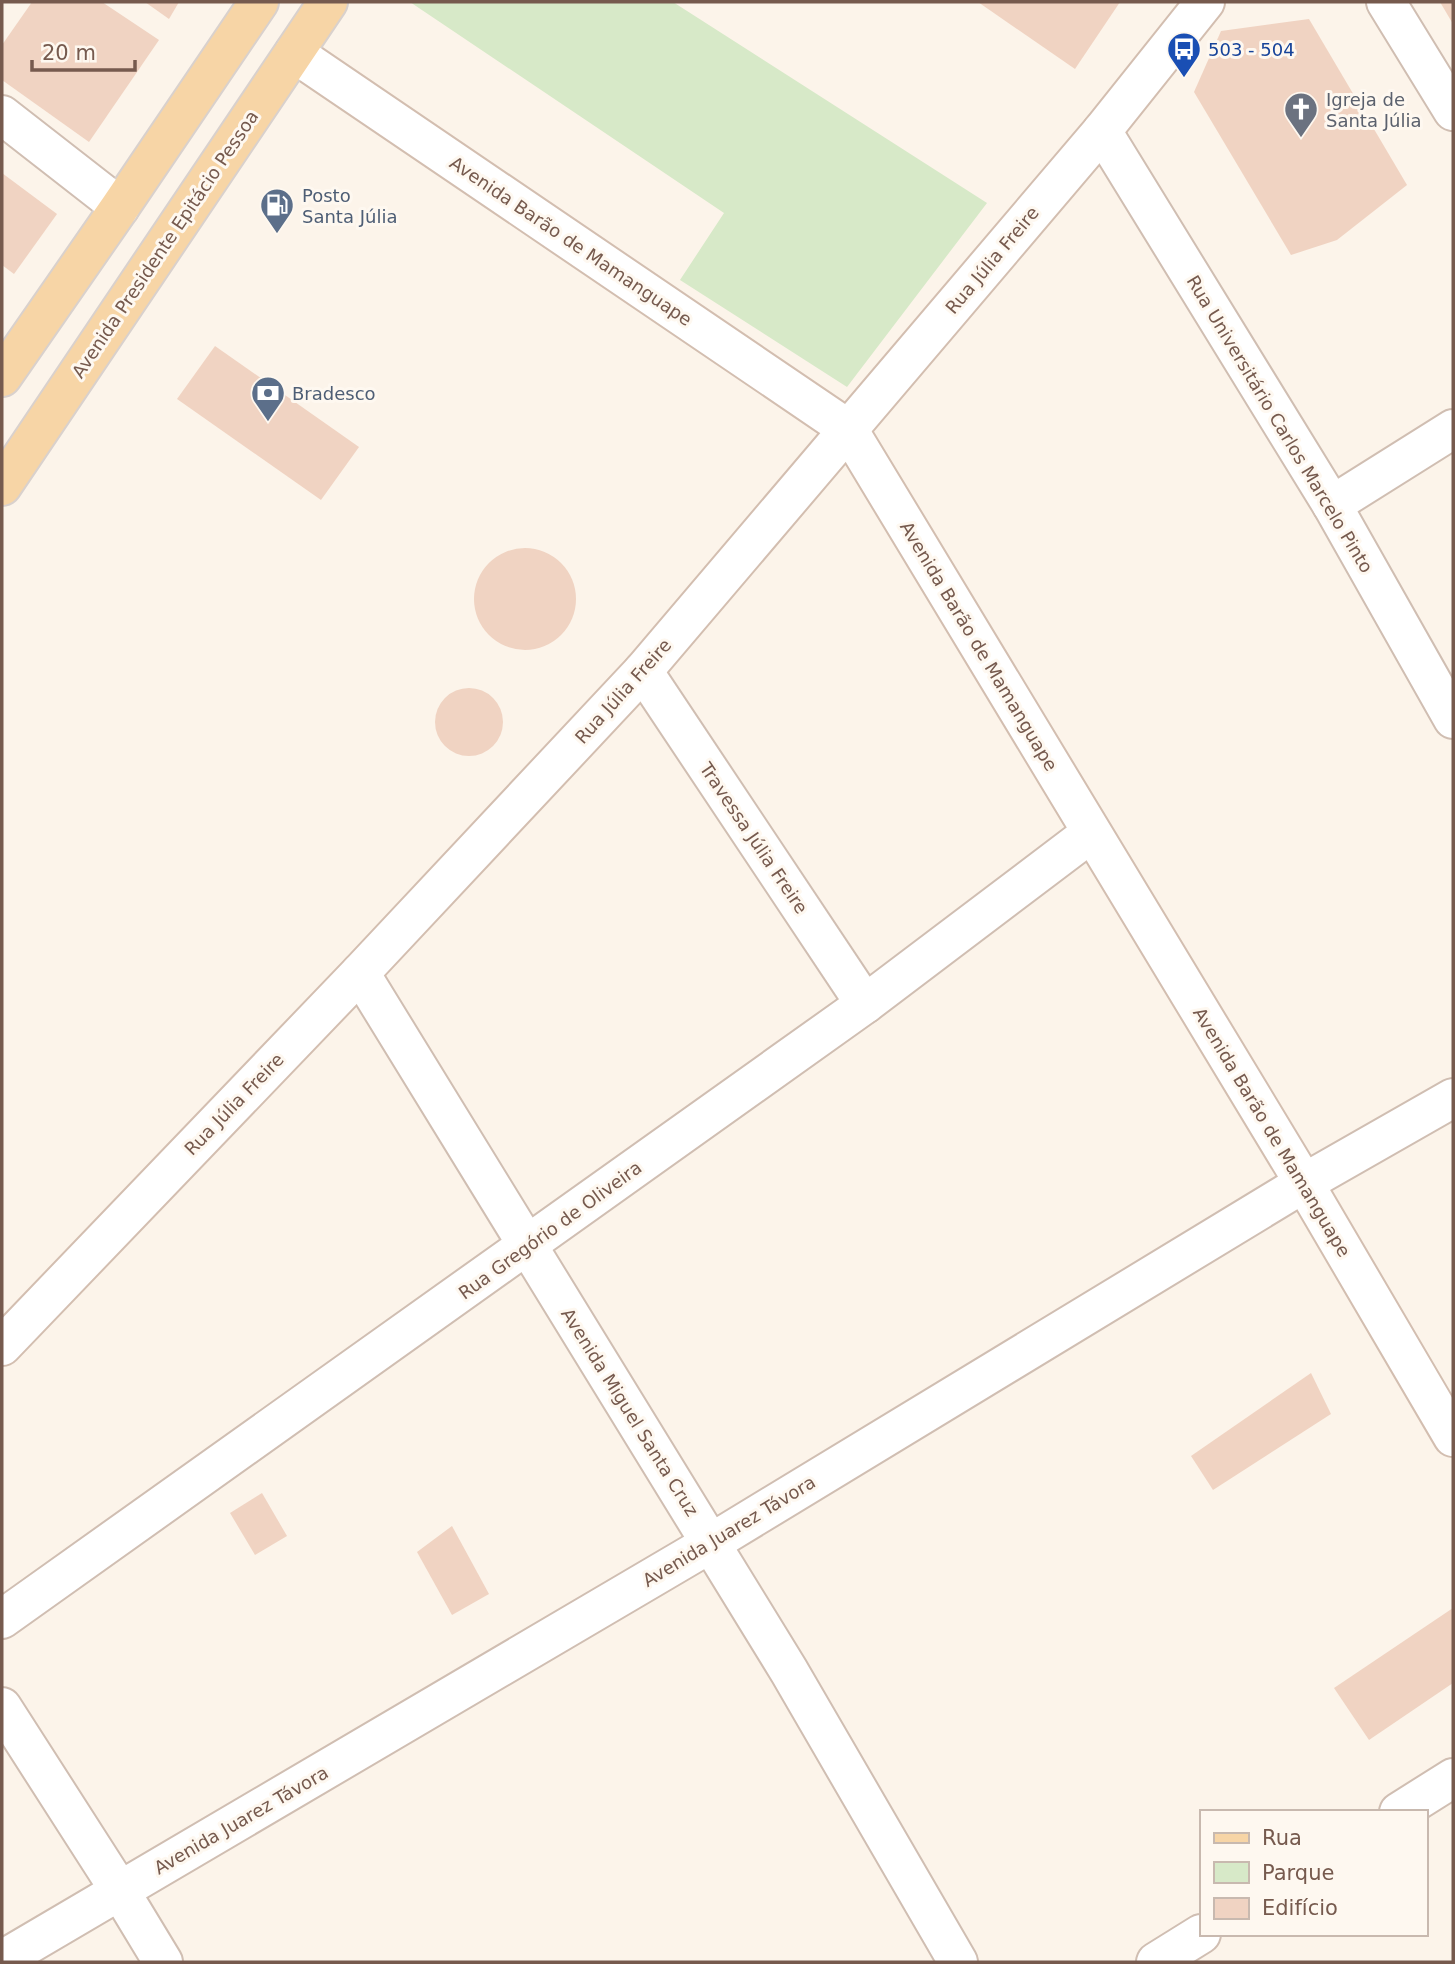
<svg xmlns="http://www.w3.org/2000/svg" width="1455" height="1964" font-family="'DejaVu Sans',sans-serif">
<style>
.green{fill:#d7e9c8}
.building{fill:#f0d3c2}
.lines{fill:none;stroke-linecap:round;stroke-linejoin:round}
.minor-casing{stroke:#d0beb2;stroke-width:42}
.tertiary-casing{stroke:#d0beb2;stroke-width:42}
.secondary-casing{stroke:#d3beb0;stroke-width:42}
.primary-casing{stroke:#d9d1cd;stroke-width:42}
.minor{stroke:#fff;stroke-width:38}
.tertiary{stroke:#fff;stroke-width:38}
.secondary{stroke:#fff;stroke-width:38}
.primary{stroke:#f7d5a6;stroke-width:38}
.labels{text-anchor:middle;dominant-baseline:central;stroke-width:6;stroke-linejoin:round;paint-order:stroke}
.transit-label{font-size:18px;fill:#164399;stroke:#fef8f0;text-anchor:start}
.worship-label{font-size:18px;fill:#5b616d;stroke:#fef8f0;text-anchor:start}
.service-label{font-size:18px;fill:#4e5e75;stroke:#fef8f0;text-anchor:start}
.street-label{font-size:18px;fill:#765a4e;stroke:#fef8f0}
</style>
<rect width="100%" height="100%" fill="#fcf4ea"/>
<!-- green -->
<polygon class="green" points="410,2 673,2 987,203 847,387 680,280 724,213"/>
<!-- building -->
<g class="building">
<polygon points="32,2 102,2 159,40 89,142 2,80 2,45"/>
<polygon points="145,2 179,2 169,19"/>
<polygon points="978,2 1120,2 1075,69"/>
<polygon points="1440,2 1453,2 1453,24"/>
<polygon points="1309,19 1407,185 1337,240 1291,255 1194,92 1221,31"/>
<polygon points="2,173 57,214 14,274 2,265"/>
<polygon points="215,346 359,447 321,500 177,399"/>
<circle cx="525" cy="599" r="51"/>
<circle cx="469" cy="722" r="34"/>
<polygon points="1311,1373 1331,1414 1213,1490 1191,1456"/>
<polygon points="262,1493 287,1536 255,1555 230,1513"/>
<polygon points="452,1526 489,1594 452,1615 417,1552"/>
<polygon points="1453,1608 1453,1683 1369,1740 1334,1688"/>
</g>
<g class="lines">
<!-- minor casing -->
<g class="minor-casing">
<g id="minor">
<polyline points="1386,2 1453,111"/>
<polyline points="1102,131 1332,505 1453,719"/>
<polyline points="1332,505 1453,429"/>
<polyline points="643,671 865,1004"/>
<polyline points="360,973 789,1671 958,1962"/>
<polyline points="2,1619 865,1004 1091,833"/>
<polyline points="2,1707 120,1891 163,1962"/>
<polyline points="1399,1812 1453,1778"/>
<polyline points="1156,1962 1201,1934"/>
</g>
</g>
<!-- tertiary casing -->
<g class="tertiary-casing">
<g id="tertiary">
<polyline points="2,115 120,207"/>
<polyline points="2,1960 711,1543 1304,1183 1453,1098"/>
</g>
</g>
<!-- secondary casing -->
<g class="secondary-casing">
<g id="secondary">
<polyline points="294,53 848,429 1304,1183 1453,1437"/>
<polyline points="2,1346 360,973 643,671 1102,131 1205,2"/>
</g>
</g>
<!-- primary casing -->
<g class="primary-casing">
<g id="primary">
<polyline points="2,377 120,207 259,2"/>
<polyline points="2,486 328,2"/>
</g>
</g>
<!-- minor -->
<use href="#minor" class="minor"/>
<!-- tertiary -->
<use href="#tertiary" class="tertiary"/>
<!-- secondary -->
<use href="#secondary" class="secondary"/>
<!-- primary -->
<use href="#primary" class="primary"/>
</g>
<!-- icons -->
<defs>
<g id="bus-pin" transform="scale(1.75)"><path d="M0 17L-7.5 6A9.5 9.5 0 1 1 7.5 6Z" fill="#1a4fb4" stroke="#fef8f0"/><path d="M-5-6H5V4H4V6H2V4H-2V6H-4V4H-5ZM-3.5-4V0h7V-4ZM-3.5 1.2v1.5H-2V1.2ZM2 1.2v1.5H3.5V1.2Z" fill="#fff"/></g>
<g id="church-pin" transform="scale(1.75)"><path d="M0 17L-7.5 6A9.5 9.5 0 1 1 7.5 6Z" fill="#6b7280" stroke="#fef8f0"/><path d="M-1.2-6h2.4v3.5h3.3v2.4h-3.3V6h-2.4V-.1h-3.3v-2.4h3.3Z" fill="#fff"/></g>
<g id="fuel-pin" transform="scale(1.75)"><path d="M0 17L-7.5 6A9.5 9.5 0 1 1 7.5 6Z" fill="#5c6f8a" stroke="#fef8f0"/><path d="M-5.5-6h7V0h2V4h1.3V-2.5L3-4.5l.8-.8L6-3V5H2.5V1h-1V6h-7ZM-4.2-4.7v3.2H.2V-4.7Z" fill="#fff"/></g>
<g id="bank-pin" transform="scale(1.75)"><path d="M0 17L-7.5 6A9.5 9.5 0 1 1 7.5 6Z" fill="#5c6f8a" stroke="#fef8f0"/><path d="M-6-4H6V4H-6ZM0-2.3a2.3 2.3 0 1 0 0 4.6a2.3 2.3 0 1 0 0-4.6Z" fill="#fff"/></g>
</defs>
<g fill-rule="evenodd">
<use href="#bus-pin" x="1184" y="49"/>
<use href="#church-pin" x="1301" y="109"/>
<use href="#fuel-pin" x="277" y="205"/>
<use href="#bank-pin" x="268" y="393"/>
</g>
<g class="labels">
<!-- transit labels -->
<g class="transit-label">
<text x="1208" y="49">503 - 504</text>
</g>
<!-- worship labels -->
<g class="worship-label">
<text x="1326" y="99">Igreja de<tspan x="1326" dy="21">Santa Júlia</tspan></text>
</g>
<!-- service labels -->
<g class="service-label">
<text x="302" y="195">Posto<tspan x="302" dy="21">Santa Júlia</tspan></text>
<text x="292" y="393">Bradesco</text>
</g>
<!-- street labels -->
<g class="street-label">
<text transform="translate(571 241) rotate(34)">Avenida Barão de Mamanguape</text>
<text transform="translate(165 244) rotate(-56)">Avenida Presidente Epitácio Pessoa</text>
<text transform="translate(992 260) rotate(-50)">Rua Júlia Freire</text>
<text transform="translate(1280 424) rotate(59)">Rua Universitário Carlos Marcelo Pinto</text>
<text transform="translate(979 646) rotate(59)">Avenida Barão de Mamanguape</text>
<text transform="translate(623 691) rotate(-48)">Rua Júlia Freire</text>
<text transform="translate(754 838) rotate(56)">Travessa Júlia Freire</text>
<text transform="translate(234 1104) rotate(-46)">Rua Júlia Freire</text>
<text transform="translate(1272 1132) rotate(59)">Avenida Barão de Mamanguape</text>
<text transform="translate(550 1230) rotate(-36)">Rua Gregório de Oliveira</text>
<text transform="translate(630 1412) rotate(58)">Avenida Miguel Santa Cruz</text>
<text transform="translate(729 1531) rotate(-31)">Avenida Juarez Távora</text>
<text transform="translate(241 1820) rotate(-30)">Avenida Juarez Távora</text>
</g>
</g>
<!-- border -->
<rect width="1455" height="1964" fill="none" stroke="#765a4e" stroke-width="7"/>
<!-- legend -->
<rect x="1200" y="1810" width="228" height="126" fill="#fef8f0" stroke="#c8b9af" stroke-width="2"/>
<rect x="1214" y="1833" width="35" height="10" fill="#f7d5a6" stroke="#c8b9af" stroke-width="2"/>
<text x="1262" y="1845" font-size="21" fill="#765a4e">Rua</text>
<rect x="1214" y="1862" width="35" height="21" fill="#d7e9c8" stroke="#c8b9af" stroke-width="2"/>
<text x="1262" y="1880" font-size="21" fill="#765a4e">Parque</text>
<rect x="1214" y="1898" width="35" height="21" fill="#f0d3c2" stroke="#c8b9af" stroke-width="2"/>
<text x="1262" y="1915" font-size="21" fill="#765a4e">Edifício</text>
<!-- scale -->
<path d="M32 60v10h103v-10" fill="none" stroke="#765a4e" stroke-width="3.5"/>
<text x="42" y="60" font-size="21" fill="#765a4e" stroke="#fef8f0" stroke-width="5" paint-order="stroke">20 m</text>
</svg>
